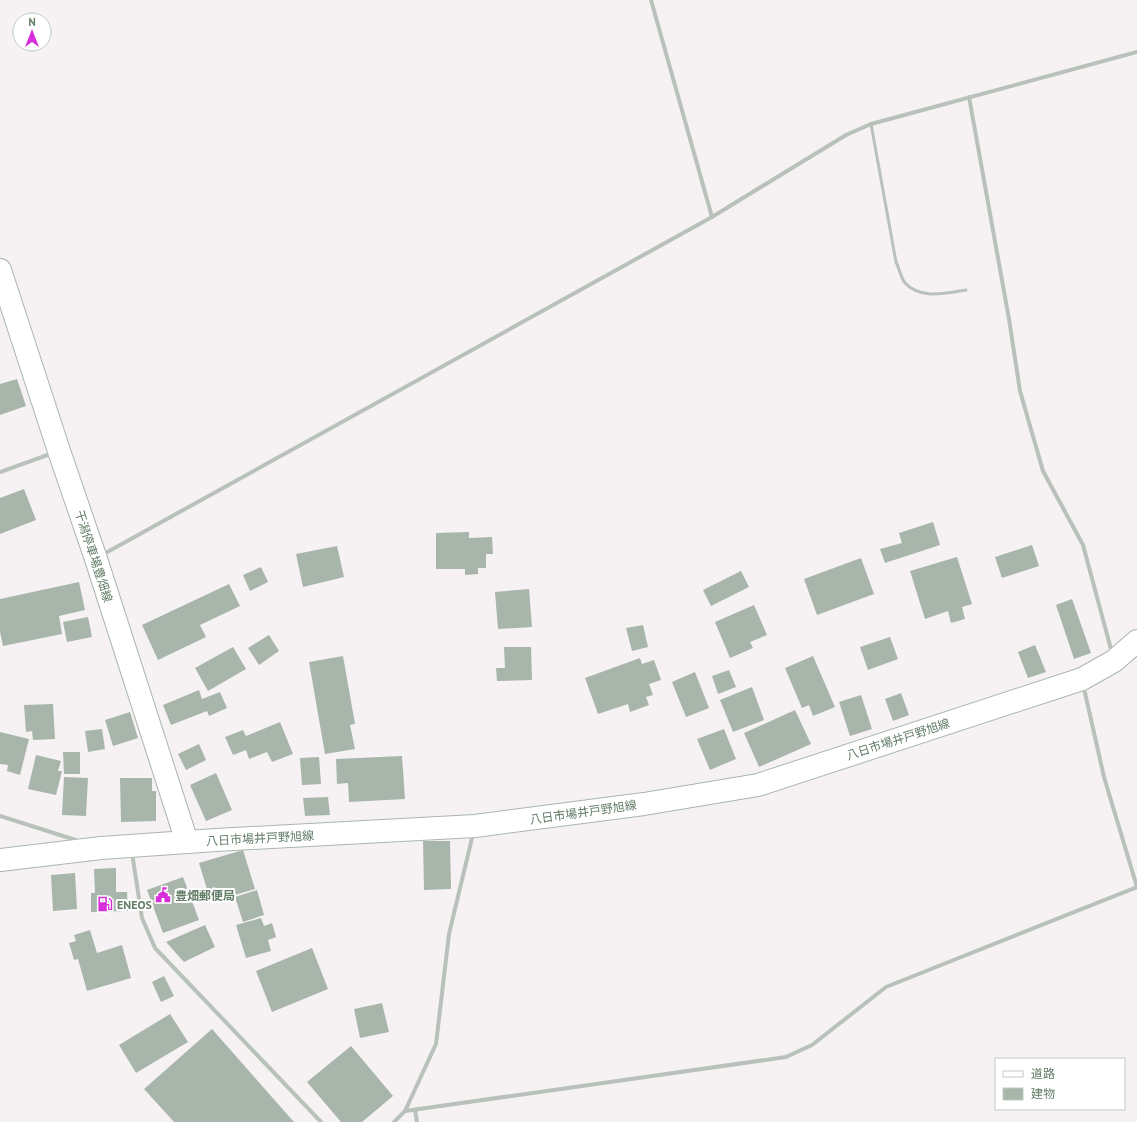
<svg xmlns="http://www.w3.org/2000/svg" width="1137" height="1122" font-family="'PT Sans','Noto Sans JP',sans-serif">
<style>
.building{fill:#a8b5ab}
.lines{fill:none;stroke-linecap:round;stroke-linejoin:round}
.secondary-casing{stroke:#aab6ad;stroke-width:24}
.service{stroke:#b8c1ba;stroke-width:3}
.minor{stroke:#b8c1ba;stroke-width:4}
.secondary{stroke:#fff;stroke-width:22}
.labels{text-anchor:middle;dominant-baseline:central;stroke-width:4;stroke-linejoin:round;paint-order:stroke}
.street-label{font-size:12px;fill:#627c67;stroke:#fff}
.poi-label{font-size:12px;font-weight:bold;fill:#627c67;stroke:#fff;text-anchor:start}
</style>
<rect width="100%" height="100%" fill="#f6f2f3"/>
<!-- building -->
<g class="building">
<polygon points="17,379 26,406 0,415 0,384"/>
<polygon points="24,489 36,520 0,534 0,498"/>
<polygon points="933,522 940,545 885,563 880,549 902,543 899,533"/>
<polygon points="469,532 469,538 492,537 493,554 486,554 486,568 478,568 478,574 465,575 465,569 436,569 436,533"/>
<polygon points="1032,545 1039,566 1002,578 995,557"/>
<polygon points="337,546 344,577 303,587 296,554"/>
<polygon points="957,557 972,604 962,607 965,619 951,623 948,611 925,619 910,571"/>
<polygon points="861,558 874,594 817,615 804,579"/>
<polygon points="261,567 268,582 250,591 243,575"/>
<polygon points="741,571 749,587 711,606 703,590"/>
<polygon points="79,582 85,610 59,616 62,634 3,646 0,632 0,599"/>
<polygon points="229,584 240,606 200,625 206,637 158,660 142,625"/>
<polygon points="529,589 532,627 498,629 495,592"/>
<polygon points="1072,599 1091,653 1074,659 1056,605"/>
<polygon points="754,605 767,635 750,642 753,648 730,658 715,622"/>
<polygon points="88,617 92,637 67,642 63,622"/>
<polygon points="643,625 648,647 632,651 626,628"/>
<polygon points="269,635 279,651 259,665 248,648"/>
<polygon points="890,637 898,659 868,670 860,647"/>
<polygon points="1035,645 1046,672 1028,678 1018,652"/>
<polygon points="233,647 246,669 208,691 195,668"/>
<polygon points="504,647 531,647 532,680 497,681 496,668 505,668"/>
<polygon points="343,656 355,724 350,725 355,749 325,754 309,662"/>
<polygon points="813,656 835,707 813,716 809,705 802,708 785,668"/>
<polygon points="640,658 642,664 654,660 661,680 649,684 653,695 646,697 649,705 630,712 628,704 598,714 585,678"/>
<polygon points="729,670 736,687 718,694 712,676"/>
<polygon points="695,672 709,708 686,717 672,682"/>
<polygon points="752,687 764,720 733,732 720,700"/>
<polygon points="199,690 202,699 220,692 227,708 209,716 207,711 171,725 163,705"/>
<polygon points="901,693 909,715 893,721 885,699"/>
<polygon points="861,695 872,729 850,736 839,702"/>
<polygon points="53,704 55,739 33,740 32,731 26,732 24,705"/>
<polygon points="795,710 811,744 759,767 744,733"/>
<polygon points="130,712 138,738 113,746 105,720"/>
<polygon points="280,722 293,754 272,762 267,752 249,759 246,750 233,755 225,737 243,730 246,736"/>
<polygon points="102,729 105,749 88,752 85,731"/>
<polygon points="724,729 736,759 710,770 697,739"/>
<polygon points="0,732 29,739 20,775 7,771 8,765 0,764"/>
<polygon points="199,744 206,760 186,770 178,754"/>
<polygon points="63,752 80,752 80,774 64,774"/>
<polygon points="36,755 61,761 58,771 62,771 56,795 28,789"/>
<polygon points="402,756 405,799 349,802 348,783 337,784 336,759"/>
<polygon points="319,757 321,784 302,785 300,758"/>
<polygon points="216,773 232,810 206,821 190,785"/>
<polygon points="64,777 88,778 86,816 62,815"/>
<polygon points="120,778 152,778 152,791 156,791 156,821 121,822"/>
<polygon points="328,797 330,815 305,816 303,798"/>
<polygon points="423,841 450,841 451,889 424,890"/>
<polygon points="243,850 255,889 211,902 199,863"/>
<polygon points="116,868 116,892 127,892 128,911 91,912 91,893 95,893 94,869"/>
<polygon points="75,873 77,909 53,911 51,875"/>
<polygon points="183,877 199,920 163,933 147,890"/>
<polygon points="257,890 264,915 243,922 235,897"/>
<polygon points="261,918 264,926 272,923 276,937 268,940 271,951 246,958 236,925"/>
<polygon points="205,925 215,947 184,962 166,942"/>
<polygon points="90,930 97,953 122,945 131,978 87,991 78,959 74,960 69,943 76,941 74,935"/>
<polygon points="312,948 328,989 272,1012 256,971"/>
<polygon points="164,976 174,996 161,1002 152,982"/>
<polygon points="382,1003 389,1032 360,1038 354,1009"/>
<polygon points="170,1014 188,1042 136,1073 119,1045"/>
<polygon points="212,1029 294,1122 174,1122 144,1089"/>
<polygon points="351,1046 393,1096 362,1122 341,1122 307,1082"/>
</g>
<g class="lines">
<!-- secondary casing -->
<g class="secondary-casing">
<g id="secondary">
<polyline points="0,270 59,451 96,559 187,842"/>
<polyline points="0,860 101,848 216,840 475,826 644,804 758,785 1082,679 1114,661 1137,641"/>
</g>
</g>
<!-- service -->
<path class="service" d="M 871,124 L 896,262 C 899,268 901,278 905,283 C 921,300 946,293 966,290"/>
<!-- minor -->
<g class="minor">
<polyline points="651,0 712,217"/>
<polyline points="969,97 1009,319 1020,391 1043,471 1083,545 1112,653"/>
<polyline points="0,472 53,453"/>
<polyline points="102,555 712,217 846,135 871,124 1137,52"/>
<polyline points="1083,684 1104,777 1137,887"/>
<polyline points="0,816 82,842"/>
<polyline points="132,853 142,918 155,948 321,1122"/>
<polyline points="415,1110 417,1122"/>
<polyline points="405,1111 786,1057 812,1045 886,987 1137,887"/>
<polyline points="394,1122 405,1111 436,1044 449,934 473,834"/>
</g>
<!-- secondary -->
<use href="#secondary" class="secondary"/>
</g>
<!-- icons -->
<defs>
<g id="civic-bare" transform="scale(1.2)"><path d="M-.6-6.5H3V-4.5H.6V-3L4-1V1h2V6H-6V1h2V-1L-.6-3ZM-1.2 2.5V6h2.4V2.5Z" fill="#d82eda" stroke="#fff" stroke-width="2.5" paint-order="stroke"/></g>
<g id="fuel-bare" transform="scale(1.2)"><path d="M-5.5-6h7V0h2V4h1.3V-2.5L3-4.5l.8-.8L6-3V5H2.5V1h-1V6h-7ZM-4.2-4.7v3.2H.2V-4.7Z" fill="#d82eda" stroke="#fff" stroke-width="2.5" paint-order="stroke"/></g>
</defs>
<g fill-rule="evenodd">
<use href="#civic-bare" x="163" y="895"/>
<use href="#fuel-bare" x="105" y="904"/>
</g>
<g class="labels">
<!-- street labels -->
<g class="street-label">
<text transform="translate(94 556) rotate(72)">干潟停車場豊畑線</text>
<text transform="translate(898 739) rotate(-18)">八日市場井戸野旭線</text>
<text transform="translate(583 812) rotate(-8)">八日市場井戸野旭線</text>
<text transform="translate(260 838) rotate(-3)">八日市場井戸野旭線</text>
</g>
<!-- poi labels -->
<g class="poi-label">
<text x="175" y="895">豊畑郵便局</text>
<text x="117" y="904">ENEOS</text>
</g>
</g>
<!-- legend -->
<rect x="995" y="1058" width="130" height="52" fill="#ffffff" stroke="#c0cbc2"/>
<rect x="1003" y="1071" width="20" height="6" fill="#ffffff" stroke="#c0cbc2"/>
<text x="1031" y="1078" font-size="12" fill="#627c67">道路</text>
<rect x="1003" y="1088" width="20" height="12" fill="#a8b5ab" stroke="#c0cbc2"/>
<text x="1031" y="1098" font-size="12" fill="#627c67">建物</text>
<!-- north arrow -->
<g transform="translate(32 32)"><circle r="19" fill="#ffffff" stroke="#c0cbc2"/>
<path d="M0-3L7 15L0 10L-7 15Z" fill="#d82eda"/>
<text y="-6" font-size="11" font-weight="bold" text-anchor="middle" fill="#627c67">N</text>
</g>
</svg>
